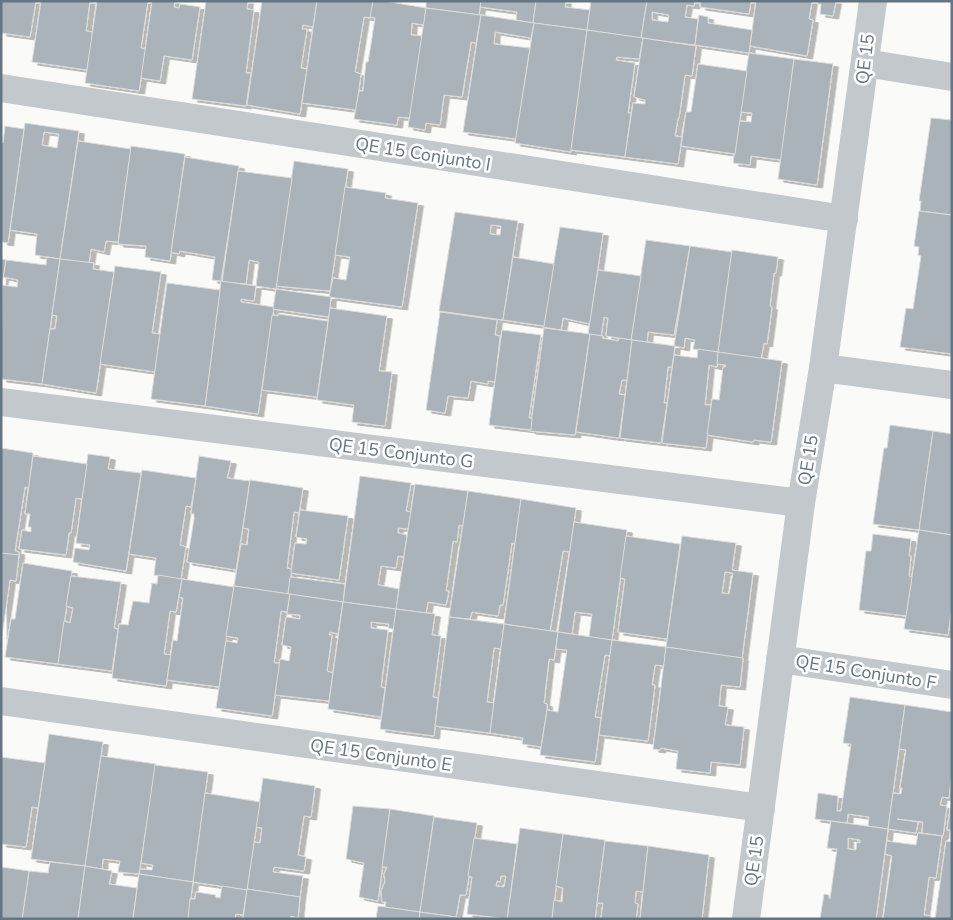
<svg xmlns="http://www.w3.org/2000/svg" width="953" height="920" font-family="'Nunito Sans',sans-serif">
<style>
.building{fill:#aab3b9;stroke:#dcdcda;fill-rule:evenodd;filter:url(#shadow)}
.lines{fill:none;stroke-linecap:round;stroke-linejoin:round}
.minor{stroke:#c3c8cc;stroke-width:28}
.labels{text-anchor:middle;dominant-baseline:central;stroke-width:5;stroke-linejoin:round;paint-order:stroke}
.street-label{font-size:18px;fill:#657683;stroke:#fff}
</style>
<defs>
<filter id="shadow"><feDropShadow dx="5.5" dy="3" stdDeviation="0" flood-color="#0004"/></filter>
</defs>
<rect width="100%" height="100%" fill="#fafaf8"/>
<!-- building -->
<g class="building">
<polygon points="1,1 36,1 30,37 1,33"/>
<polygon points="41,1 90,1 86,31 93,32 87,70 32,62"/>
<polygon points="97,1 148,1 141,48 146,49 139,91 85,83"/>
<polygon points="152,1 175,1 174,7 179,8 180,4 200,7 192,60 164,56 160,81 141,78"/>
<polygon points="206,1 248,1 247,9 254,10 246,73 251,73 246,106 192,99"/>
<polygon points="262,1 317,1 313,27 303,25 302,29 307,29 301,68 307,69 300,114 247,105"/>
<polygon points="317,1 373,1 371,18 364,17 355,72 361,74 356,110 302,103"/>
<polygon points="373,1 384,1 426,8 424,25 412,23 411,35 422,36 410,118 398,117 397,125 354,119 359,91 363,91 366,62 368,62 371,44 375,18 370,17"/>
<polygon points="426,1 481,1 479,15 426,8"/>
<polygon points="481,1 536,1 533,23 516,20 517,12 480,7"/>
<polygon points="536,1 566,1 565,7 590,10 587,30 533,23"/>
<polygon points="591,1 647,1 641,38 587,30"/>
<path d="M 647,1 L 695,1 L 694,6 L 687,5 L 685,17 L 698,19 L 695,45 L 641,38 ZM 652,12 L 669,15 L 668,22 L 652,20 Z"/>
<polygon points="701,1 751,1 749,14 700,7"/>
<polygon points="756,1 812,1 809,19 813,20 807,56 750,46"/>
<polygon points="818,1 836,1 833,16 820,14 821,4 818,4"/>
<polygon points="426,8 481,15 476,43 471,42 462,97 444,95 440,125 426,123 425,130 408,127"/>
<polygon points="481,15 534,23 531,38 495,32 494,44 530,48 516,139 463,132"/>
<polygon points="699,15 708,17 708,23 752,30 749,53 695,45"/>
<polygon points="534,23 587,30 571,152 515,143"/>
<polygon points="587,30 643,38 639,59 617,57 616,60 635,63 628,113 631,113 625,157 571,150"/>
<polygon points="643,38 696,46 692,76 685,75 679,118 678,118 675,136 682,137 678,164 625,157 633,103 645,104 645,100 634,97"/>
<polygon points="749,53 794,59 781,160 751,156 750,165 733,163 739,121 751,122 752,113 740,112"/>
<polygon points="794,59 833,64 817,185 778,179"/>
<polygon points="698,64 747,71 735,154 681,146 686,112 691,112"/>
<polygon points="931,118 952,120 952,215 920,211 921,201 919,201"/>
<path d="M 25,123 L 79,131 L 60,259 L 35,255 L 37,234 L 10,230 ZM 44,132 L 59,134 L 57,148 L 42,145 Z"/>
<polygon points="5,126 24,129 8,243 2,242 1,240 1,143 3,143"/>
<polygon points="78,141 131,149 118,242 106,241 104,252 91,249 89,263 60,259"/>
<polygon points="131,146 185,154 170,261 145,257 146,246 118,244"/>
<polygon points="185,157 239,166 221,281 212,280 215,257 180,251 179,254 171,252"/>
<polygon points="294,161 348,169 330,291 276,286"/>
<polygon points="238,171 292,178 276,289 256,286 259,262 249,260 246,284 222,282"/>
<polygon points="345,187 386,193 385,198 418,203 402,307 329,297 333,278 346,280 350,257 335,255"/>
<polygon points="919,211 952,215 952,354 900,347 906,308 913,309 921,256 918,255 919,247 914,246"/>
<path d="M 455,212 L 518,221 L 503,320 L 439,311 ZM 491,225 L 501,226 L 500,235 L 490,234 Z"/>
<polygon points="560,227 603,233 590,324 563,318 561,330 543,327"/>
<polygon points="646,240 690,246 674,335 648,332 647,342 631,340"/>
<polygon points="690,246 732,252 718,352 693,349 695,340 685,338 684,348 674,346"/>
<polygon points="732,250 778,257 776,273 774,273 770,306 772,307 767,344 764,343 761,359 718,352"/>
<polygon points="47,257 60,259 42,384 1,379 2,285 17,287 18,280 3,277 6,260 46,265"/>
<polygon points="513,257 554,264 544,326 503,320"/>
<polygon points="1,259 6,260 1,291"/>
<polygon points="60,259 94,263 93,269 114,272 96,393 42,384 50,329 55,329 57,316 52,315"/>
<polygon points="115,266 161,272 152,333 160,334 155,372 100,364"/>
<polygon points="598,270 641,276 631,340 606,336 608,318 604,317 601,336 588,334"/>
<polygon points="221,281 256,286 254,301 241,299 241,302 274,307 258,414 205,406"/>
<polygon points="167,283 220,290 205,406 151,399"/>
<polygon points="276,289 331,297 329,317 273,309"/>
<polygon points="330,308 387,316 379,371 392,372 385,426 352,422 354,405 317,400"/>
<polygon points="440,312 497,320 495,335 500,336 495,382 488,381 488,384 471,381 468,398 448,396 445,413 426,410"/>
<polygon points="278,314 328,321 317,397 262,390 272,315 278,316"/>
<polygon points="544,328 590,334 575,435 530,431"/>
<polygon points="502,330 541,335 529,418 532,418 531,430 489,425"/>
<polygon points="590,334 603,336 602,338 618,341 619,338 632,340 627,380 622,380 619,394 625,395 619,438 576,432"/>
<polygon points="632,340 675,346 672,367 668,367 664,403 667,403 661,443 620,438"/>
<polygon points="698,349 718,352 717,367 709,365 705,405 711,405 706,448 662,443 674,355 697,358"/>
<polygon points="718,352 782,361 771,442 754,440 753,442 707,435 712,399 719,400 723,367 725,367 726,365 717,364"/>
<polygon points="890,425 933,431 919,530 873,524 884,448 887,448"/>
<polygon points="933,431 952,434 952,535 919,530"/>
<polygon points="1,448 33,453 29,488 25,487 15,551 19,552 19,556 1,553"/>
<polygon points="88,454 110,457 108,469 141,473 126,571 73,562 75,548 89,550 90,545 76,543"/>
<polygon points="33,456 87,464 82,499 76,498 71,533 69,533 66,555 19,549 22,530 31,532 31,527 28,527 30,514 25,514"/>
<polygon points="199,456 231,461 227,478 250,481 236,570 187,562 194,519 194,514 191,514"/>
<polygon points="142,470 196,478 191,507 186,506 180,545 186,547 181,579 154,575 156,558 129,554"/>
<polygon points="360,476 411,483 406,511 411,512 408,529 398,528 398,533 407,535 404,557 398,556 396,568 381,566 378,585 399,589 396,609 343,602"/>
<polygon points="250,480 303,488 299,513 294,512 287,568 292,569 288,594 234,586 241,544 247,545 249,529 243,528"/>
<polygon points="415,484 468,491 463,526 459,525 457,542 453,541 446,591 449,591 446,605 428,602 426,613 396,609"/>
<polygon points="468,491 521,499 515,544 512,543 503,605 500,605 498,616 472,612 470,619 449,617"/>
<polygon points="521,499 576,508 570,552 563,551 550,631 504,624"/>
<polygon points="300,510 348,516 339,580 291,573 295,543 306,544 307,539 296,537"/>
<polygon points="574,522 627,530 612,640 589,637 592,614 575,612 572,634 558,632"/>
<polygon points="919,530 952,535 952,607 948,635 904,629"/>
<polygon points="873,534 911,539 909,556 911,556 909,576 912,577 906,616 859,610 866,551 871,551"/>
<polygon points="626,536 680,544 667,639 618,632 625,579 620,578"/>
<path d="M 682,536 L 736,543 L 732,570 L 753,573 L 742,658 L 666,647 ZM 725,572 L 733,573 L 729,594 L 722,593 Z"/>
<polygon points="1,553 19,555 16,581 10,580 2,636"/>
<polygon points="23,563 72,571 58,664 5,657 11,619 15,619"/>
<polygon points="158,575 182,579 176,612 170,611 164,654 171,655 166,686 112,678 119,624 128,625 133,601 149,603 152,583 157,584"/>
<polygon points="71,576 121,582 114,628 118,629 112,671 58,664 64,621 70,623 73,608 66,606"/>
<polygon points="290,577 345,584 343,602 288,594"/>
<polygon points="182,579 234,587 219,687 167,680 173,640 177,641 183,598 179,597"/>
<polygon points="234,586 290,594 287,612 281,611 274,663 280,663 272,716 216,708 226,641 237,643 238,638 226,636"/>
<polygon points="290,594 343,602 338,634 330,632 329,635 332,635 327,671 333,673 329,701 275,695 280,659 289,661 291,647 282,645 286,617 300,619 300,615 287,614"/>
<polygon points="343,602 396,609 394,629 388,628 389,624 371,622 371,628 388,630 381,687 385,688 381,717 328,709"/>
<polygon points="396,609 435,614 432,635 441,636 433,697 438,698 434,736 380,729"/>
<polygon points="449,617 504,624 501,649 494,648 487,702 494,703 490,733 435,726"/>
<polygon points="504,624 558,632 554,660 549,659 544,703 547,704 547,710 541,747 522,744 523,738 490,733"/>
<polygon points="558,632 612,640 610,656 605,655 595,717 601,718 595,762 540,755 547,710 558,712 567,650 556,649"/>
<polygon points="612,640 666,647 664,666 655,665 652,685 655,685 648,741 599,735"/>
<polygon points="666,647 743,658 740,687 721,685 719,706 728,707 725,725 744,727 740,765 711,762 710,773 676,769 678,751 661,748 660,750 653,749"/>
<polygon points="850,697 905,705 888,829 868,826 869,817 848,814 847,823 815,819 818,793 838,796 837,811 841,811 851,744 843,743"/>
<polygon points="905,705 952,712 952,770 949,798 942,797 940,805 947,806 943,836 922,833 923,822 897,819 918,822 916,833 888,829 893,793 901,794 902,788 900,788 906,750 899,749"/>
<polygon points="49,734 103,742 85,866 31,859"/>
<polygon points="101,756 156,764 139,874 118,872 120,861 103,859 102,869 85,866"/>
<polygon points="1,757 45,763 38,808 32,807 26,847 1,844"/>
<polygon points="155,765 208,772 193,882 139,874 140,869 152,870 153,865 141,863"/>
<polygon points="263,778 315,786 311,817 304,816 298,855 306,857 304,871 274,867 273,872 303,876 300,897 247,889 254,842 260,843 262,828 256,827"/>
<polygon points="205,793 260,802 247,890 193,882"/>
<polygon points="952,797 952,830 947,830"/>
<polygon points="353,806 390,809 378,901 359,897 364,863 346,859"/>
<polygon points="390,809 434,816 420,912 385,907 386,902 382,902 381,891 385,882 384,874 387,867 382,867"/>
<polygon points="434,817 477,823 466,895 460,895 456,917 420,912"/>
<path d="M 831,821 L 888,829 L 876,919 L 820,919 L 824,894 L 829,895 L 829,898 L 830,899 L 837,849 L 827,848 ZM 848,838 L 860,840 L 860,843 L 857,842 L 856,850 L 848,849 Z"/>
<polygon points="520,828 563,834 552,919 507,919"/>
<polygon points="918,833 942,836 936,878 929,877 924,915 931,916 930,919 883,919 892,856 885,854 887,841 916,845"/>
<polygon points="563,834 605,840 595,919 552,919 554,900 562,902 563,888 556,886"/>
<path d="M 474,838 L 517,844 L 507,919 L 467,914 L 472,877 L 468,876 ZM 501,876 L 506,876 L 504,887 L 496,886 L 497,881 L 500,882 Z"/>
<polygon points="605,841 648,846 643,892 636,891 635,903 638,904 636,919 601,919 603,903 597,903"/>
<polygon points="946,841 952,842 952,919 935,919"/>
<polygon points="648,846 709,855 702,919 640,919"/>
<polygon points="50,862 85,866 78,919 22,919 29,871 48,873"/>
<polygon points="85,866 112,871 109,884 137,888 133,919 78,919"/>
<polygon points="1,867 29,871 22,919 1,919"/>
<polygon points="139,874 193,882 188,919 133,919"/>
<polygon points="222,886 247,890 243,915 236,914 235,919 188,919 190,899 195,899 196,892 216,895 215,897 220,898"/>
<polygon points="247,889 300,897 298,918 291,916 291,919 243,919"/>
<polygon points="378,906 420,912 419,919 376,919"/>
<polygon points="420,912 456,917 462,919 419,919"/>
</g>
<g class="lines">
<!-- minor -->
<g class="minor">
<polyline points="865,63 952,77"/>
<polyline points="1,88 844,219"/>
<polyline points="823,368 952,385"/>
<polyline points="1,402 801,503"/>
<polyline points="780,659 952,685"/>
<polyline points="1,701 761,808"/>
<polyline points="746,919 801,503 823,368 873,1"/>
</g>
</g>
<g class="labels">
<!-- street labels -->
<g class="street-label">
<text transform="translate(865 59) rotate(-83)">QE 15</text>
<text transform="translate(423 154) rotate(9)">QE 15 Conjunto I</text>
<text transform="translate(401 453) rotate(7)">QE 15 Conjunto G</text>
<text transform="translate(808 460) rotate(-81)">QE 15</text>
<text transform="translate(866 672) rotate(9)">QE 15 Conjunto F</text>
<text transform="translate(381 755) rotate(8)">QE 15 Conjunto E</text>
<text transform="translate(754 861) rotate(-82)">QE 15</text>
</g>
</g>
<!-- border -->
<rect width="953" height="920" fill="none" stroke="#657683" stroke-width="5"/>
</svg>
